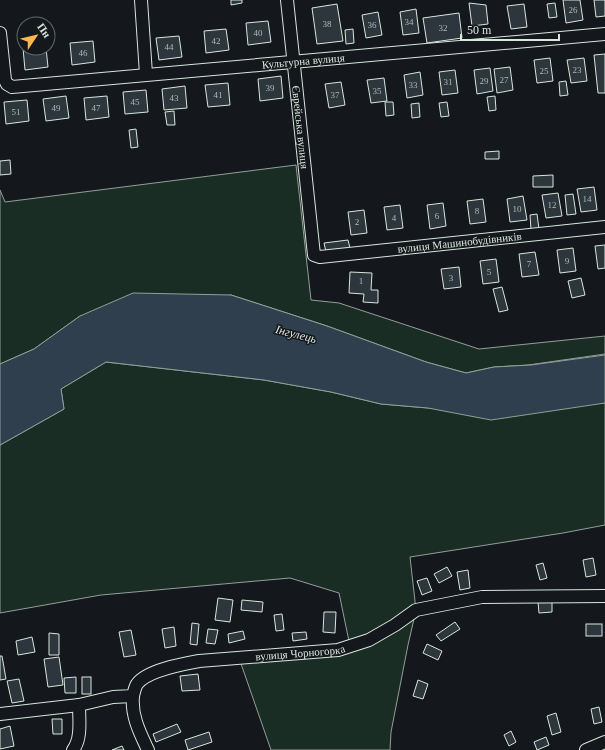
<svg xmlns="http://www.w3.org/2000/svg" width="605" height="750" font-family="Georgia,serif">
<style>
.green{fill:#1a2d24;stroke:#939e99}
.water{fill:#2f3f4d;stroke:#939e99}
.building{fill:#2c363c;stroke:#d8e6dc}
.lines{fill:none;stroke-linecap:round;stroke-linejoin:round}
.minor-casing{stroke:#d8e6dc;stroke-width:14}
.minor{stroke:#14181c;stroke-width:12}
.labels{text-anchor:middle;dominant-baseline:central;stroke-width:3;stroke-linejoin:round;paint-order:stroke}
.number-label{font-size:9px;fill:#adbab4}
.street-label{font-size:11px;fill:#d8e6dc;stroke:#14181c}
.water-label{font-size:12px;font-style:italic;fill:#d8e6dc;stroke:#14181c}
</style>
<rect width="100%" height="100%" fill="#14181c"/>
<!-- green -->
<g class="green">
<polygon points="296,165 311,300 339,303 479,349 605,336 605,354 528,365 494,367 466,373 426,362 327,326 231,295 80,316 34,349 0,364 0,190 5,202"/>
<polygon points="106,362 264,380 331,392 381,404 428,408 605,403 605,525 563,533 410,557 416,610 408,645 391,732 390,750 271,750 239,658 350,646 339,593 290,578 101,595 0,613 0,445 64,409 61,389"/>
</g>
<!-- water -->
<polygon class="water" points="133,293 231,295 327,326 426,362 466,373 494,367 531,365 605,355 605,403 491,420 428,408 381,404 331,392 264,380 106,362 61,389 64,409 0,445 0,364 34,349 80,316"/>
<!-- building -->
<g class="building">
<polygon points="231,0 242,0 242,3 231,5"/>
<polygon points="563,0 580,0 583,20 566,23"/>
<polygon points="594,0 605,0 605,16 596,17"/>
<polygon points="469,3 486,5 488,24 472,26"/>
<polygon points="555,3 557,17 549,18 547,4"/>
<polygon points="337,4 343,41 317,44 312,8"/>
<polygon points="524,4 527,27 511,29 507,6"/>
<polygon points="416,9 419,33 403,35 400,12"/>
<polygon points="378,12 382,35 366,38 362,15"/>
<polygon points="459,13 462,38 427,43 423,18"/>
<polygon points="268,21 271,42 248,45 246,23"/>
<polygon points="226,29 229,50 206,53 204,31"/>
<polygon points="353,29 354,43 346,44 345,30"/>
<polygon points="179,36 182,57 159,60 156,38"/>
<polygon points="93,41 95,62 72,65 70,43"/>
<polygon points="23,48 46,48 48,67 25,70"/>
<polygon points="605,54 605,93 598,93 594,55"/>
<polygon points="550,58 553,81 537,83 534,60"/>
<polygon points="584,58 587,81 571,83 567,60"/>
<polygon points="510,67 513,90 497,93 494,69"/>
<polygon points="490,68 493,91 477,94 474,70"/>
<polygon points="455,70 458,93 442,95 439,72"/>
<polygon points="420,72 423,95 407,98 404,75"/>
<polygon points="281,76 283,98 260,101 258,79"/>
<polygon points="384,78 387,101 371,103 367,80"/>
<polygon points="566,81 568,95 560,96 559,82"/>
<polygon points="341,82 345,105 329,108 325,84"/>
<polygon points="228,83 230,105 208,107 205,85"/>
<polygon points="185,86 187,108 164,110 162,89"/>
<polygon points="146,90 148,112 125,114 123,92"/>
<polygon points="66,96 69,118 46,121 43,99"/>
<polygon points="107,96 109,117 86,120 84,98"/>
<polygon points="495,96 496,110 489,111 487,97"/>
<polygon points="27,100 29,121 6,124 4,102"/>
<polygon points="385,102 393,102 394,115 386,116"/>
<polygon points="447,102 449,116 441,117 439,103"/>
<polygon points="419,103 420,117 412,118 411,104"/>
<polygon points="174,111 175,125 167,125 165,112"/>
<polygon points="136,129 138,147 131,148 129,130"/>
<polygon points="499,151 499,159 485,159 485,152"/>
<polygon points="10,160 11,174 0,175 0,161"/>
<polygon points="553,175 553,187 533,187 533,176"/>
<polygon points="594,187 597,210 581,212 577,189"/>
<polygon points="558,193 562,216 546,218 542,195"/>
<polygon points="573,194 576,214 567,215 565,195"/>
<polygon points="523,196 527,220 510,222 507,199"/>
<polygon points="483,199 486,222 470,224 467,201"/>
<polygon points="443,203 446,226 430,229 427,205"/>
<polygon points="400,205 403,228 387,230 384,207"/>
<polygon points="364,210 367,233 351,235 348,212"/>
<polygon points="537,214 539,229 531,230 530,215"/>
<polygon points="348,240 350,248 326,252 324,243"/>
<polygon points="605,245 605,268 598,269 595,246"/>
<polygon points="573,248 576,271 560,273 557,250"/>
<polygon points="535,252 539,275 522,277 519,254"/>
<polygon points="496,259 499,282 483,284 480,261"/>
<polygon points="459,267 461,287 444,289 441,269"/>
<polygon points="350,272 372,273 371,290 378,290 378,303 363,302 364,294 349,293"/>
<polygon points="581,278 585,295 572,298 568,281"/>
<polygon points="502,287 508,310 499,312 493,289"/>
<polygon points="593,558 596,575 586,577 583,560"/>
<polygon points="543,563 547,578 540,580 536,565"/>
<polygon points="447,567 452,576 439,583 434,574"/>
<polygon points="468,570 470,588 460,590 457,572"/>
<polygon points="427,578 432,591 422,595 417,581"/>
<polygon points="218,598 233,600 230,622 215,620"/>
<polygon points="242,600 263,602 262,612 241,610"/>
<polygon points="538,602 552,602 552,612 539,613"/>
<polygon points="324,612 336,612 335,633 323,632"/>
<polygon points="282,614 284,630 276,631 274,615"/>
<polygon points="455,622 460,629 441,641 436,635"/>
<polygon points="192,623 199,624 197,645 190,644"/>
<rect x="586" y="624" width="16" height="12"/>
<polygon points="174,627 176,646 165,648 162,629"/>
<polygon points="208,629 218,630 215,644 206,643"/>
<polygon points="131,630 136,655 124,657 119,632"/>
<polygon points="243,631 245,639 229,643 228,634"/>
<polygon points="306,632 307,639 293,641 292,633"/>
<polygon points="49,633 59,634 59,655 49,655"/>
<polygon points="32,637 35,652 18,655 16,641"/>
<polygon points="427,644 442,651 438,660 423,653"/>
<polygon points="0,656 2,656 6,679 0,680"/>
<polygon points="59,657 63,685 48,687 44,659"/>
<polygon points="198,674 200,690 182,691 180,676"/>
<polygon points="76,677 76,693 65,693 64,678"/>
<rect x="82" y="677" width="9" height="17"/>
<polygon points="19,679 24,701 12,703 7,681"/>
<polygon points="418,680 428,684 423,699 413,696"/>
<polygon points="599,707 602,722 594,724 591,709"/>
<polygon points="556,713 561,732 552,735 547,716"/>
<polygon points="52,719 62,719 62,734 53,734"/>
<polygon points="177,724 181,732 156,742 153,734"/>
<polygon points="10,726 14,746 0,749 0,729"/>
<polygon points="511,731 516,742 509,746 504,735"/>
<polygon points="209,732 212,742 188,750 185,740"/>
<polygon points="546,737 549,745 537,750 534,742"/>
<polygon points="122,746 124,750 112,750"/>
</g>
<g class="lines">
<!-- minor casing -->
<g class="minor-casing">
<g id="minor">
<polyline points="141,0 146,74"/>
<path id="s1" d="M 287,0 L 314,255 L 320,257 L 605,227"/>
<path id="s2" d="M 0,33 L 5,80 L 7,84 L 12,87 L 605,34"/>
<path d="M 133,696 C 131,716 140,733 148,750"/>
<path id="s3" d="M 0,714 L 79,705 L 113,697 L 133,696 C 134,692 135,687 137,684 C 147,670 183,664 199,661 L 338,650 L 369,640 L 395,625 L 416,610 L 482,597 L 605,596"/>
<path d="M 73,750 C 82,738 79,720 79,705"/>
<polyline points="586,750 605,742"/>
</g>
</g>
<!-- minor -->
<use href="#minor" class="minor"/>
</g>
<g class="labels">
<!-- number labels -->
<g class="number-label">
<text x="573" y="10">26</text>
<text x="409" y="22">34</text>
<text x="327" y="24">38</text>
<text x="372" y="25">36</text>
<text x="443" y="28">32</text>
<text x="258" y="33">40</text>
<text x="216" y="41">42</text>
<text x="169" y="47">44</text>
<text x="83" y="53">46</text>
<text x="577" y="70">23</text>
<text x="544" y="71">25</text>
<text x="504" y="80">27</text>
<text x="484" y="81">29</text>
<text x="448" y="82">31</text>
<text x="413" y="85">33</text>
<text x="270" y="88">39</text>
<text x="377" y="91">35</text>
<text x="218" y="95">41</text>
<text x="335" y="95">37</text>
<text x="174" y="98">43</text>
<text x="135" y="102">45</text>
<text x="56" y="108">49</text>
<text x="96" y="108">47</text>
<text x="16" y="112">51</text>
<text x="587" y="199">14</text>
<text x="552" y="205">12</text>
<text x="517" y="209">10</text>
<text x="477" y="211">8</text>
<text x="437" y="216">6</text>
<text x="394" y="218">4</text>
<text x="357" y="222">2</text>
<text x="567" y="261">9</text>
<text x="529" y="264">7</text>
<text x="489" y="272">5</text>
<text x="451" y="278">3</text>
<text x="361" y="281">1</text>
</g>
<!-- street labels -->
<g class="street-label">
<text stroke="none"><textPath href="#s2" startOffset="350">Культурна вулиця</textPath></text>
<text stroke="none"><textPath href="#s1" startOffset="128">Єврейська вулиця</textPath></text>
<text stroke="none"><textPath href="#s1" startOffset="403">вулиця Машинобудівників</textPath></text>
<text stroke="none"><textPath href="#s3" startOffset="316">вулиця Чорногорка</textPath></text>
</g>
<!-- water labels -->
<g class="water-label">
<text transform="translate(296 334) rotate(14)">Інгулець</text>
</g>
</g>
<!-- north arrow -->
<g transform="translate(36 36) rotate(55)"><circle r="19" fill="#14181c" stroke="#626a69"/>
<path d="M0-3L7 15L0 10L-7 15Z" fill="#ffb74d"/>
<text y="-6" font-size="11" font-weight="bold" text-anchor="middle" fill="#d8e6dc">Пн</text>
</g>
<!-- scale -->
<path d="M461 34v6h98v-6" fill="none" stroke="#d8e6dc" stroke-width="2"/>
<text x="467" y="34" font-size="12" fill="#d8e6dc" stroke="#14181c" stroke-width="3" paint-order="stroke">50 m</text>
</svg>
